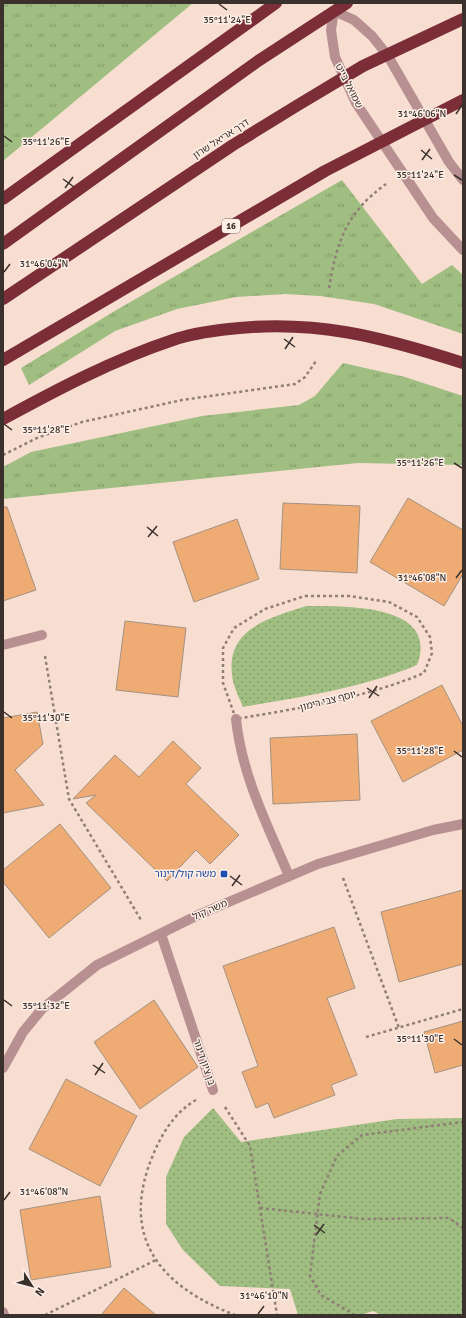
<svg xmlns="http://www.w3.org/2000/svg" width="466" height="1318" font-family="Signika,'Noto Sans Hebrew',sans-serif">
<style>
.grass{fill:url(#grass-tufts)}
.park{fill:url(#park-dots)}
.building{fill:#eeac74;stroke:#a49181}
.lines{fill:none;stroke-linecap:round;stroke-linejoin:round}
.path{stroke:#907f77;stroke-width:2.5;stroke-dasharray:3 3;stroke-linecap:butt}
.minor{stroke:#b89092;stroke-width:10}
.highway{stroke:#7b2e37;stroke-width:12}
.ticks{fill:none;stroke:#3a302c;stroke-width:1.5}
.transit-dot{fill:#1a4fb4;stroke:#fdeee6;stroke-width:1.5}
.labels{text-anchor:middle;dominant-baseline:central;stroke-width:3;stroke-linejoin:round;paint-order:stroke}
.shield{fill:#fdeee6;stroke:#746964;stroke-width:1}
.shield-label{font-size:9px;font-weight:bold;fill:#3a302c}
.street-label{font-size:10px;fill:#3a302c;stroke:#fdeee6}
.transit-label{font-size:10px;fill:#164399;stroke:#fdeee6;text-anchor:end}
.ticks-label{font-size:10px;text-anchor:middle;fill:#3a302c;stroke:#fdeee6;stroke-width:3;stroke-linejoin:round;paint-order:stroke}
</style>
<defs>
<pattern id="grass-tufts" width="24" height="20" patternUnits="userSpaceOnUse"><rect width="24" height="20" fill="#a0be81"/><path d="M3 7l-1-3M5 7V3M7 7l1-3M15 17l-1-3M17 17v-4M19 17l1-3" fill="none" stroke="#839b6a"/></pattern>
<pattern id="park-dots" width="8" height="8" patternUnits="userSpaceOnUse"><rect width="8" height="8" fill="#a0be81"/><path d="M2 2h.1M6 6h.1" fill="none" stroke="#839b6a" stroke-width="1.8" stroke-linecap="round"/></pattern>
</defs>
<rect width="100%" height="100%" fill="#f7ded1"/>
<!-- grass -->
<g class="grass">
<polygon points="3,3 193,3 3,161"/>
<polygon points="342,180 422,284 452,265 463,275 463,334 374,304 320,296 285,294 236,297 177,309 115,331 29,385 21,368 113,312"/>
<polygon points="343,363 405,377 463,396 463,465 358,463 3,499 3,467 31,452 202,416 299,405 315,396"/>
</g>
<!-- park -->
<g class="park">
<path d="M 306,606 C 342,606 441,603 417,665 C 362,688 301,697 243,707 C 240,699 235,690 233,681 C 223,629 267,619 306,606 Z"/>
<polygon points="213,1108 241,1142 397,1119 463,1118 463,1315 381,1315 373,1311 361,1315 298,1315 290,1289 220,1286 183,1250 166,1224 166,1177 184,1137"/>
</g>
<!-- building -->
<g class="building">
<polygon points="408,498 463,530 463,574 444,606 370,562"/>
<polygon points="283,503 360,506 357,573 280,569"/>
<polygon points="3,507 7,507 36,590 3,601"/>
<polygon points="237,519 259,579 194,602 173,542"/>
<polygon points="125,621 186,628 178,697 116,690"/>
<polygon points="442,685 463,726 463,750 403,782 371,721"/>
<polygon points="37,712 43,744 15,770 44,805 3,813 3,718"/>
<polygon points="357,734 360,800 273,804 270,738"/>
<polygon points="173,741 201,768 186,784 239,835 210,864 196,850 167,881 86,803 96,795 73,799 115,755 139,777"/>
<polygon points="60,824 111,888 49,938 3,882 3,870"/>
<polygon points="463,890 463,964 399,982 381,912"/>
<polygon points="334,927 355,988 327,998 357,1075 331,1085 335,1095 274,1118 268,1103 256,1108 242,1072 258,1066 223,966"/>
<polygon points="154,1000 198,1067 140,1109 94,1042"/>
<polygon points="463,1021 463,1065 435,1073 424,1032"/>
<polygon points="66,1079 137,1116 100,1186 29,1149"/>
<polygon points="100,1196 111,1267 31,1280 20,1210"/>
<polygon points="124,1288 156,1315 101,1315"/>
</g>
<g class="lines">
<!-- path -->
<g class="path">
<path d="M 329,288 C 337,241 346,213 386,184"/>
<polyline points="3,455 37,438 82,422 182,400 295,384 305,377 316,361"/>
<path d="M 305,596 L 349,596 L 389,602 L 417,617 L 430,637 L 432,653 L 424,673 C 365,698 300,708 236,719 L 223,683 L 223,648 L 234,628 L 265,609 Z"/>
<polyline points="45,656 69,799 141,920"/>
<polyline points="343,878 399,1028"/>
<polyline points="366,1037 463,1009"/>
<path d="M 196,1100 C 175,1112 162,1133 153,1155 C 119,1236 159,1286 235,1315"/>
<polyline points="225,1107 250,1146 277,1315"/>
<polyline points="260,1208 363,1219 449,1218 463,1228"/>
<polyline points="45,1315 156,1260"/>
<polyline points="355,1315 321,1295 310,1276 320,1194 337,1156 362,1135 463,1122"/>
</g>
<!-- minor -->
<g class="minor">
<polyline points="463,180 449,162 388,56 372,36 354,20 334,11 331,30 335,57 356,103 433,218 463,250"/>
<polyline points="3,645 42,635"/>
<path d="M 236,719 C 242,776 267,824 289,876"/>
<polyline points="161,934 213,1090"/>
<polyline points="3,1068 23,1032 42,1009 97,965 198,915 318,864 433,830 463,824"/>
<polyline points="3,1312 4,1315"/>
</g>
<!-- highway -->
<g class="highway">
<polyline points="3,199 276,3"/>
<polyline points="3,244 258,61 347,3"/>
<polyline points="3,299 233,145 298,105 363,66 463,19"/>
<polyline points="3,360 325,171 463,100"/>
<path d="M 3,419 C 58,389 113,360 173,340 C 190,334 211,331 229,329 C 315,319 382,337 463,363"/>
</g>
</g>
<!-- ticks -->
<path class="ticks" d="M 219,4 L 227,10M 456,114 L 462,105M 4,136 L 12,142M 421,150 L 432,159M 422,160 L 430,149M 454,175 L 462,180M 63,179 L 74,187M 65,188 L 73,177M 4,272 L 10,264M 284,339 L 295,347M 285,349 L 293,337M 4,424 L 12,430M 454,463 L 462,468M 147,527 L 158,536M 148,537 L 157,526M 456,578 L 462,570M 367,688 L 379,696M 369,698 L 377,686M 4,712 L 12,718M 454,751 L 462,757M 230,876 L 242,885M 232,886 L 240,875M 4,1000 L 12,1006M 454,1039 L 462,1045M 93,1065 L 105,1073M 95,1075 L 103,1063M 4,1200 L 10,1192M 314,1225 L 325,1233M 316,1235 L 324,1224M 258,1314 L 264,1306"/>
<!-- markers -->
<rect class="transit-dot" x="220" y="870" width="8" height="8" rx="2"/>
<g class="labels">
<!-- shield labels -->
<rect class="shield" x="222" y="219" width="18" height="14" rx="3"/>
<g class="shield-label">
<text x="231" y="226">16</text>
</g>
<!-- street labels -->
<g class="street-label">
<text transform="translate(349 86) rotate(63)">שמואל בייט</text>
<text transform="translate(221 139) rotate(-33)">דרך אריאל שרון</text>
<text transform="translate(328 701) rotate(-14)">יוסף צבי רימון</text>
<text transform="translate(210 910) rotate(-24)">משה קול</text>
<text transform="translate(204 1062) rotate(71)">בן ציון דינור</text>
</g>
<!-- transit labels -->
<g class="transit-label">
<text x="216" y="874">משה קול/דינור</text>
</g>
</g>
<g class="ticks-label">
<text x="227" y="23">35°11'24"E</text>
<text x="422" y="117">31°46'06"N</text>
<text x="46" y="145">35°11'26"E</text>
<text x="420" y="178">35°11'24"E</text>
<text x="44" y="267">31°46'04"N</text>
<text x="46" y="433">35°11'28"E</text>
<text x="420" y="466">35°11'26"E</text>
<text x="422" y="581">31°46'08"N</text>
<text x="46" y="721">35°11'30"E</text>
<text x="420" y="754">35°11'28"E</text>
<text x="46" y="1009">35°11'32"E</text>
<text x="420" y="1042">35°11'30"E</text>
<text x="44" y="1195">31°46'08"N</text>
<text x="264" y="1299">31°46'10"N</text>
</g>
<!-- border -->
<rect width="466" height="1318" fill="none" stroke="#3a302c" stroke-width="8"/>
<!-- north arrow -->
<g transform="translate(32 1286) rotate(126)" stroke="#fdeee6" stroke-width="3" paint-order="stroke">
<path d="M0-3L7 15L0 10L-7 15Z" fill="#3a302c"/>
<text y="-6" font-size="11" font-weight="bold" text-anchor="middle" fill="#3a302c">N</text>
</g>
</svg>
